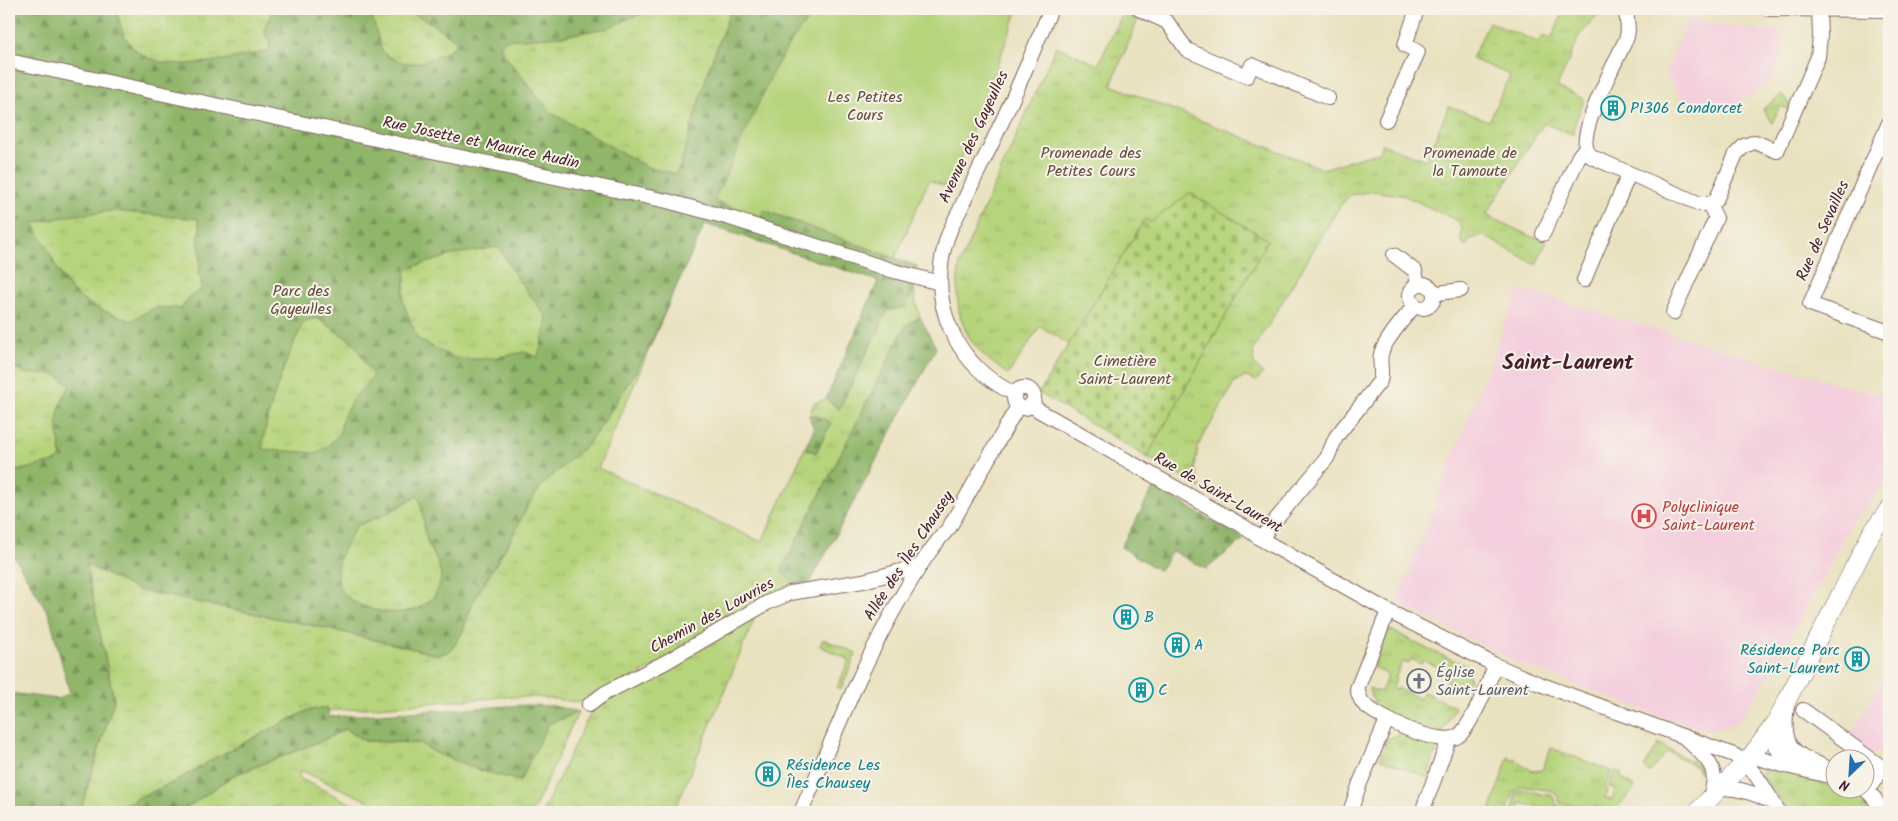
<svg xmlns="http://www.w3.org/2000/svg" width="1898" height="821" font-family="Kalam,sans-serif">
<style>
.built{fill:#f4cfdd}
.grass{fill:url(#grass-tufts);stroke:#807a53}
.forest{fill:url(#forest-firs);stroke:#6d6a4b;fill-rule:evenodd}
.cemetery{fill:url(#cemetery-stones);stroke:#807a53}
.garden{fill:#b6d47b;stroke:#807a53}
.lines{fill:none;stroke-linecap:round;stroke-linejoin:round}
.minor-casing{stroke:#82635f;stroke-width:16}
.major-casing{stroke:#82635f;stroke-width:19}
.minor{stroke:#fff;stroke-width:14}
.major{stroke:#fff;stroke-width:18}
.labels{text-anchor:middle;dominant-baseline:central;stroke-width:4;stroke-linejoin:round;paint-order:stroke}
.park-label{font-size:16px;fill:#654c3f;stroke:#f7f3e8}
.culture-label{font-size:16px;fill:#0d838f;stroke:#f7f3e8;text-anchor:start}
.street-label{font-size:16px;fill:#4a1f2b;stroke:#f7f3e8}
.health-label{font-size:16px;fill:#be3a42;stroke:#f7f3e8;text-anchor:start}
.worship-label{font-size:16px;fill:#5b616d;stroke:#f7f3e8;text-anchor:start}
.district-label{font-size:21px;font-weight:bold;fill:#4a1f2b;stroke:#f7f3e8}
</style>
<defs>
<pattern id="grass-tufts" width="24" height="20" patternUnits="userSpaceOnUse" patternTransform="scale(1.25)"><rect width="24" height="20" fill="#b6d47b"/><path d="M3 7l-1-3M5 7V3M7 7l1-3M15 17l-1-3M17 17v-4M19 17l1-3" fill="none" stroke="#9eb66a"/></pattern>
<pattern id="forest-firs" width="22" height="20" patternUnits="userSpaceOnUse" patternTransform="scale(1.25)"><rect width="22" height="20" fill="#90b66b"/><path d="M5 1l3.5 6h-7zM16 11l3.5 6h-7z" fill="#789358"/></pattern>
<pattern id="cemetery-stones" width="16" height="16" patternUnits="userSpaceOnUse" patternTransform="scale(1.25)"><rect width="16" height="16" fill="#b6d47b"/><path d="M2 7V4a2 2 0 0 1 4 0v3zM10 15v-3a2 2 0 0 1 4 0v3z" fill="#9eb66a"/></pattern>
</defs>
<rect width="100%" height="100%" fill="#f7f3e8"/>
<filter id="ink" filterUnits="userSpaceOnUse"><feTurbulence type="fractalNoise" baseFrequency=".02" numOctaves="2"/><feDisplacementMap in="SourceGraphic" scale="10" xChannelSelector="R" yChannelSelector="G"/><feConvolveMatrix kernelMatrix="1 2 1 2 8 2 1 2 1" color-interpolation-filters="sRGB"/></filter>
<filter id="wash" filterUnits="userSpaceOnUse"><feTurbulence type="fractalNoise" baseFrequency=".0096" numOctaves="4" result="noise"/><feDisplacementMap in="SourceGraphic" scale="20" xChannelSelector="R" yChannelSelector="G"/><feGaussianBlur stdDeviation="1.12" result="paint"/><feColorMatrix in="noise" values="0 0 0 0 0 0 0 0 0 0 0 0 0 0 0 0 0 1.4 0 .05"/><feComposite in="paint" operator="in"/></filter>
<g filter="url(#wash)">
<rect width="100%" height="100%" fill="#e9e2c0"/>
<!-- built -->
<g class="built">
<polygon points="1689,18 1725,26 1759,30 1785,30 1779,63 1772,80 1725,113 1708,109 1682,99 1665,73"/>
<polygon points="1519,288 1797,372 1860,390 1889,395 1889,480 1850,526 1777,663 1740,721 1710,731 1655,714 1523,665 1396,602"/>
<polygon points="1889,666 1889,754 1871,752 1848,736 1856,727"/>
</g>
<!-- grass -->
<g class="grass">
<polygon points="9,9 810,9 530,480 448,649 9,517"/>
<path d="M 1125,9 L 1140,15 L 1111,85 L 1323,169 L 1379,152 L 1382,144 L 1426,160 L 1449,106 L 1489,121 L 1510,75 L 1472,59 L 1489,22 L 1538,42 L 1543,36 L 1551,39 L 1565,9 L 1619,9 L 1616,16 L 1600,12 L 1580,35 L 1557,87 L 1584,99 C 1582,109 1572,126 1574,135 L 1544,123 L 1486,215 L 1530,236 L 1547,241 L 1536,265 L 1483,235 L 1471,239 L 1466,246 L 1460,241 C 1463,233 1463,227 1458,221 L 1405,196 L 1374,191 L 1350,195 L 1340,206 L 1254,349 C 1252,361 1253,366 1263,373 L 1256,381 C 1247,376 1243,376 1235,382 L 1198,446 L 1195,468 L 1201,488 L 1147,457 L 1268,240 L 1190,194 L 1151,222 L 1145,219 L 1069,344 L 1040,326 L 1008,375 C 999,367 986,359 978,349 C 956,325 955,294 960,263 L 1056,46 L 1098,65 Z"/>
<polygon points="1782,94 1790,105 1788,109 1780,106 1772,123 1763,109"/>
<polygon points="689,257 598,468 762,542 805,448 816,453 831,423 816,415 809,416 814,403 826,399 839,409 888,310 905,307 914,289 915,299 920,317 906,326 810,583 586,703 536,697 503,697 327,711 326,707 307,711 224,753 174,782 107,812 80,812 114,700 85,564 138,590 330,629 438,655 462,633 474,600 515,532 527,507 540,488 558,470 587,445 603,423 643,359"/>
<path d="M 752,614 L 754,620 L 674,812 L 542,812 C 561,777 575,738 596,705 Z"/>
<path d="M 1389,629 L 1427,649 L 1472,668 L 1468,677 L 1470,678 L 1464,692 L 1459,690 L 1461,687 L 1448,683 L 1441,668 L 1423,660 L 1421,664 L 1411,659 L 1409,664 L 1403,661 L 1396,676 L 1393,689 L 1396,690 L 1397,688 L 1420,699 L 1424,692 L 1455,707 L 1443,731 C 1436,730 1429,730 1423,729 C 1403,724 1370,710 1369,688 L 1381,692 L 1388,675 L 1373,667 Z"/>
<polygon points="823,639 856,653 841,690 837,688 849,660 820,646"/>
<polygon points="578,712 533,812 392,812 300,770 299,778 368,812 171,812 191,805 232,776 321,741 345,729 365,741 419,743 436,753 482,771 545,730 548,724"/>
<polygon points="1407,732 1438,745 1427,777 1380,759 1387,739"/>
<polygon points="1659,744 1699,765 1700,773 1697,767 1669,752 1666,753 1650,772 1644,767"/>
<polygon points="1551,748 1612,771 1605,788 1607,790 1605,798 1612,800 1616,789 1609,787 1615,771 1621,773 1621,777 1635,788 1613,812 1584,812 1585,808 1560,803 1558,797 1553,791 1522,786 1513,792 1511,802 1506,812 1490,812 1508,757 1514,761 1515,759 1532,771 1542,770"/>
<polygon points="1767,765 1863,797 1868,801 1874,812 1789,812 1761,773"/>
<polygon points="1522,790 1528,790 1541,794 1551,794 1555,800 1556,805 1563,807 1562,812 1520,803 1518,812 1511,812 1515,803 1515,794 1517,791"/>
</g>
<!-- forest -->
<g class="forest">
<path d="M 9,9 L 117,9 C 126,90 215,60 269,51 C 272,39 263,38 265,28 C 266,22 271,15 273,9 L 381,9 L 372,16 L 382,52 C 390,57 397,62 407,63 C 422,65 444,54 456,45 L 456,40 L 426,20 L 401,9 L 653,9 L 607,28 L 563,36 L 505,40 L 500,45 L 504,54 L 550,112 L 647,167 L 675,174 L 680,166 L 708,71 L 731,9 L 816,9 L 790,43 L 774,70 L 761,216 L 763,210 L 917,266 L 914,289 L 905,307 L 888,310 L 839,409 L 826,399 L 878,281 L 705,224 L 643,359 L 603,423 L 587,445 L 558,470 L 540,488 L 527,507 L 515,532 L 474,600 L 462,633 L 451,651 L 438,655 L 330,629 L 138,590 L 86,564 L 114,700 L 80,812 L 9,812 L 9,693 L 58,699 L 70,693 L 49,614 L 9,548 L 9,473 L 57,461 L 61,456 C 57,424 53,414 70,385 L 55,374 L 26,374 L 9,364 ZM 112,211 L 198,219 L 200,230 L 198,238 L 200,248 L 200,266 L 198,274 L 201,279 L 201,290 L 190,296 L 181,309 C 157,305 152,308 131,321 C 118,315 103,312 91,305 C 68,293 57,270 47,247 C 42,237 38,237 35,223 L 69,216 ZM 499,247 L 511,269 L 547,318 L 540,350 L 537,357 L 525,352 L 488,359 L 456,359 L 418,339 L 409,318 L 403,301 L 406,269 L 456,254 ZM 317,318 L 354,343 L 373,376 L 352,400 L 342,420 L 340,433 L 327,447 L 316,453 L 262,449 C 268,405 285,362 304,321 ZM 418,496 C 424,510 423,527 427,541 C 433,556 444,567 440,583 C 431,621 373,618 349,598 C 347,596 342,593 341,590 C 337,584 337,571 338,564 C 340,553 351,537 356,526 L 384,515 Z"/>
<polygon points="920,317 936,348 810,583 794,584 781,571 906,325"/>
<polygon points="816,415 831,423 816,453 805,448 814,429 809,416"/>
<polygon points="1154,487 1244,539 1206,569 1172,551 1160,571 1121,547"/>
<polygon points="526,705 554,706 578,712 548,724 520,781 482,771 436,753 419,743 365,741 345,729 321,741 232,776 191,805 171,812 107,812 174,782 224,753 307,711 327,707 329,717"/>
</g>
<!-- cemetery -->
<polygon class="cemetery" points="1190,193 1268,240 1147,457 1039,393 1145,219 1151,222"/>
<!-- garden -->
<polygon class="garden" points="816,9 1018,9 979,114 949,188 929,180 895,258 764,210 761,216 714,201 774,70 790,43"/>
</g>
<g filter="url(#ink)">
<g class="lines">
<!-- minor casing -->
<g class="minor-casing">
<g id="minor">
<polyline points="1139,9 1167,22 1187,50 1247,76 1252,65 1328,98"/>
<path d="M 1626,9 L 1628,30 L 1627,37 C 1617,60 1581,125 1586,147 C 1586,150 1590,154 1592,157 L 1700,204 L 1709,204 L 1716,200 L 1736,154 L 1744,146 L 1755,142 L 1777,151 L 1818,57 L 1820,36 L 1819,10"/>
<polyline points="1767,9 1889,10"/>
<polyline points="9,61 667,201 730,218 894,271 940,283"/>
<polyline points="1386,120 1418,52 1405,45 1417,9"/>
<polyline points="1889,123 1810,304 1889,332"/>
<polyline points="1543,234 1579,156 1586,147"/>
<polyline points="1394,255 1415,271 1418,284"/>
<polyline points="1584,280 1629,174"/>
<circle cx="1422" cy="296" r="12"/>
<polyline points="1434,291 1438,293 1461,290"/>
<polyline points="1673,313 1716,218 1709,204"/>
<circle cx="1024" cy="398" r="10"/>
<path d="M 1015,394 C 958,367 928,307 945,245 C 948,233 954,221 960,210 C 972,182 987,155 999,128 C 1018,89 1034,48 1051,9"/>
<path d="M 1031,404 L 1038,410 L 1243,526 L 1261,539 L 1388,611 L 1495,665 L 1537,683 L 1734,755 C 1756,768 1766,792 1779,812"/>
<path d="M 1261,539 L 1269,528 L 1327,458 L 1336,437 L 1380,381 C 1383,372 1379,363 1381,354 C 1384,341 1406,316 1415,305"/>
<path d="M 1388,611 L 1357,689 C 1359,694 1360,700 1363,703 C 1377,718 1441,748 1458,736 C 1470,729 1490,680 1495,665"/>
<polyline points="589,705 605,693 666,662 767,603 790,593 863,581 920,566"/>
<path d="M 1787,705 C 1780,755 1797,753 1836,772"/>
<polyline points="1803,710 1883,768 1867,791"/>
<path d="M 1776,722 C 1773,749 1774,750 1797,765"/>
<path d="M 1686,739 C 1707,759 1722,768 1709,798"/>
<polyline points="1751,756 1786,766 1825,775"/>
<path d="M 1720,788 C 1739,788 1754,792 1771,802"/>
<polyline points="1864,788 1875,799 1881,812"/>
<path d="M 801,812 C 833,739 862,663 903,594 C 917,571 930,548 949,528 L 1018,406"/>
<polyline points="1350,812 1360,783 1387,720"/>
<polyline points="1422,812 1449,739"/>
</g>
</g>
<!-- major casing -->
<g class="major-casing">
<polyline id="major" points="1697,812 1751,756 1776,722 1871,534 1889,509"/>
</g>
<!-- minor -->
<use href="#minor" class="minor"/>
<!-- major -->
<use href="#major" class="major"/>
</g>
</g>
<!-- icons -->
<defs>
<g id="building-ring" transform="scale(1.25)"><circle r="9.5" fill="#f7f3e8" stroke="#0f9aa8" stroke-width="1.5"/><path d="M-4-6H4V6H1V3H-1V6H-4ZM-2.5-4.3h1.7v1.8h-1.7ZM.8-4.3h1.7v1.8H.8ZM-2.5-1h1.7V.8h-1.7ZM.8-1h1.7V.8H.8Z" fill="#0f9aa8"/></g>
<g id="hospital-ring" transform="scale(1.25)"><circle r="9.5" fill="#f7f3e8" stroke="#e0444e" stroke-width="1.5"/><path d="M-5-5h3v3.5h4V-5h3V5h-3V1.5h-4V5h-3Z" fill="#e0444e"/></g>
<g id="church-ring" transform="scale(1.25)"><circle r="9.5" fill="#f7f3e8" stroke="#6b7280" stroke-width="1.5"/><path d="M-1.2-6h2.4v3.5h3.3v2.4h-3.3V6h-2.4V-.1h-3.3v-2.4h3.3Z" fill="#6b7280"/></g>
</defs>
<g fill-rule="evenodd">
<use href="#building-ring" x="1613" y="108"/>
<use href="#hospital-ring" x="1644" y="516"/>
<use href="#building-ring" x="1126" y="617"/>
<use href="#building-ring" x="1177" y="645"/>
<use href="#building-ring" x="1857" y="659"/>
<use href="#church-ring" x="1419" y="681"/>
<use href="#building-ring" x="1141" y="690"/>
<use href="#building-ring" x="768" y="774"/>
</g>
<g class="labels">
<!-- park labels -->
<g class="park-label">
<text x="865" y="97">Les Petites<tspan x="865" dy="18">Cours</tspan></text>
<text x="1091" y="153">Promenade des<tspan x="1091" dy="18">Petites Cours</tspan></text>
<text x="1470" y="153">Promenade de<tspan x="1470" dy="18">la Tamoute</tspan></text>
<text x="301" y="291">Parc des<tspan x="301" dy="18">Gayeulles</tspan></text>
<text x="1125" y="361">Cimetière<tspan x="1125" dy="18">Saint-Laurent</tspan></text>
</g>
<!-- culture labels -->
<g class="culture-label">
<text x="1630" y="108">P1306 Condorcet</text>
<text x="1144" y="617">B</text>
<text x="1194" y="645">A</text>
<text x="1840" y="650" text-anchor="end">Résidence Parc<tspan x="1840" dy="18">Saint-Laurent</tspan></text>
<text x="1158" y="690">C</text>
<text x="786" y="765">Résidence Les<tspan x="786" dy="18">Îles Chausey</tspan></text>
</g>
<!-- street labels -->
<g class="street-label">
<text transform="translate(974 137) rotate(-65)">Avenue des Gayeulles</text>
<text transform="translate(481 143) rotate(12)">Rue Josette et Maurice Audin</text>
<text transform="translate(1823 231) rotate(-66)">Rue de Sevailles</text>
<text transform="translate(1218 493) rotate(30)">Rue de Saint-Laurent</text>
<text transform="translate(909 556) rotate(-57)">Allée des Îles Chausey</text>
<text transform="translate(712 616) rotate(-29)">Chemin des Louvries</text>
</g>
<!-- health labels -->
<g class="health-label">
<text x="1662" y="507">Polyclinique<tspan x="1662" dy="18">Saint-Laurent</tspan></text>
</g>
<!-- worship labels -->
<g class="worship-label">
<text x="1436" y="672">Église<tspan x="1436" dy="18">Saint-Laurent</tspan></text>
</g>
<!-- district labels -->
<g class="district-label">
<text x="1568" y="363">Saint-Laurent</text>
</g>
</g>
<!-- margin -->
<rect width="1898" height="821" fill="none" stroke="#f7f3e8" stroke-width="30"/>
<!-- north arrow -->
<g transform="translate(1850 774) rotate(205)"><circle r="24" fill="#f7f3e8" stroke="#b29e9c"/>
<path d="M0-4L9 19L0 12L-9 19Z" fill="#1f6fb2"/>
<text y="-8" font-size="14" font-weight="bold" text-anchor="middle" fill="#4a1f2b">N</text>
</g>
</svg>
